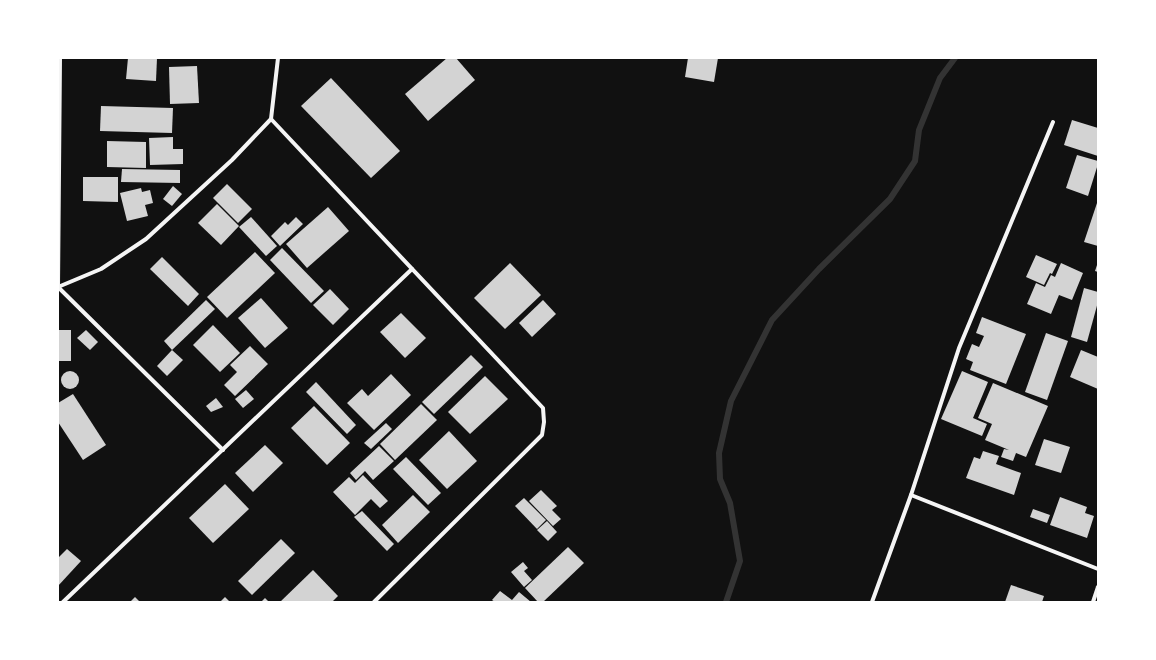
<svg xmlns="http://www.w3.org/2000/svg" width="1156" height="660" font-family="'Exo 2',sans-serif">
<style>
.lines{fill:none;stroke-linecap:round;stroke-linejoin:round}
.stream{stroke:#333;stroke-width:6}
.building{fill:#d3d3d3}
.minor{stroke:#f5f5f5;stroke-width:4}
</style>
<rect width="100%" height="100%" fill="#111"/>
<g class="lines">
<!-- stream -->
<polyline class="stream" points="726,602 740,561 730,503 720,479 719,453 731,401 772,320 819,269 890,199 915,161 919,130 940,78 955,58"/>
</g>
<!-- building -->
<g class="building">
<polygon points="128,58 157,58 156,81 126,79"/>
<polygon points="447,58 456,58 475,80 428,121 405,94"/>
<polygon points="688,58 718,58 714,82 685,77"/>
<polygon points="197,66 199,103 170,104 169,67"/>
<polygon points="331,78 400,151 371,178 301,106"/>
<polygon points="101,106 173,108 172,133 100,131"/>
<polygon points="1072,120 1098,128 1098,156 1064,145"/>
<polygon points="173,137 173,149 183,149 183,164 150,165 149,138"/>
<polygon points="107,141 146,142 146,168 107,167"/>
<polygon points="1077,155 1098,161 1098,164 1088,196 1066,188"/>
<polygon points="122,169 180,170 180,183 121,182"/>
<polygon points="83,177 118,177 118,202 83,201"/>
<polygon points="227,184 252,209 238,223 213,198"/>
<polygon points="173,186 182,194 172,206 163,199"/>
<polygon points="141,188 142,192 150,190 153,203 145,205 148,216 127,221 120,193"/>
<polygon points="1098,200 1098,246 1084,242"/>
<polygon points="217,204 239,226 221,245 198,223"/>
<polygon points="328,207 349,231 307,268 286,244"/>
<polygon points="251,217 277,246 266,256 239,227"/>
<polygon points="296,217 303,224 280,246 271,236 285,222 288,225"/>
<polygon points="282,248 324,291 311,303 270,260"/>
<polygon points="255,252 275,273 227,318 207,297"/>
<polygon points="1036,255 1057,264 1052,274 1050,273 1044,285 1026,277"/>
<polygon points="162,257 199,294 188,306 150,269"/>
<polygon points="1098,262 1098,272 1095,271"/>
<polygon points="510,263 541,295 505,329 474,298"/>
<polygon points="1061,263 1083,273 1072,300 1059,295 1051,314 1027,304 1036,283 1045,287 1051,275 1055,277"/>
<polygon points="1084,288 1098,292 1098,302 1087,342 1071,337"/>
<polygon points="330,289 349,309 333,325 313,305"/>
<polygon points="261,298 288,328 265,348 238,318"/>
<polygon points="206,300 215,309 172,350 164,341"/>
<polygon points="543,300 556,314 532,337 519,323"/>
<polygon points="401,313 426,338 405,358 380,332"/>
<polygon points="982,317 1026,334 1006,384 970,370 973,362 966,359 972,344 979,347 984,336 976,333"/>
<polygon points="213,325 240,353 220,372 193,345"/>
<rect x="58" y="330" width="13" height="31"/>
<polygon points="86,330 98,342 90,350 77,338"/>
<polygon points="1046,333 1068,341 1047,400 1025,392"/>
<polygon points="250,346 268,364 235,396 224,385 237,372 230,365"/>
<polygon points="172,350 183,360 167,376 157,366"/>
<polygon points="1081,350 1098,357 1098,389 1070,377"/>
<polygon points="471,355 483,367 434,414 422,402"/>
<polygon points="962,371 988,382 973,418 987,424 982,436 941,419"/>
<circle cx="70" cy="380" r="9"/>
<polygon points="391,374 411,395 374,430 347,403 362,389 368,396"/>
<polygon points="485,376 508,399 470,434 448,412"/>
<polygon points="316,382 356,425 347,434 306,392"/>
<polygon points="993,383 1048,406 1026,457 1016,453 1013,461 1001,457 1004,449 1009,450 985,440 992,424 978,418"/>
<polygon points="246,390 254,399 243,408 235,399"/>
<polygon points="73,394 106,445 83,460 58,422 58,403"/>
<polygon points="216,398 223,407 211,412 206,406"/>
<polygon points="421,404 437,420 395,460 380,444"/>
<polygon points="314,406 350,443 327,465 291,428"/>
<polygon points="386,423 392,429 371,449 364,443"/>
<polygon points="449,431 477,461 447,489 419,460"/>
<polygon points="1044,439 1070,447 1061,473 1035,465"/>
<polygon points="265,445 283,463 253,492 235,473"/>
<polygon points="379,446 394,461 373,480 365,471 356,480 350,473"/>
<polygon points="983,451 999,456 996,464 1021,473 1014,495 966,478 974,457 980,459"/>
<polygon points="406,457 441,493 428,505 393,469"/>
<polygon points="363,475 388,501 380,508 371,499 355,515 333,492 349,477 355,483"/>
<polygon points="225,484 249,509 213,543 189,518"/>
<polygon points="541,490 557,506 552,510 561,519 553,526 529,501"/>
<polygon points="413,495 430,512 398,543 382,525"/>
<polygon points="1060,497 1087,507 1085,513 1094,516 1087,538 1050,525"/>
<polygon points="524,498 546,520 537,529 515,506"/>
<polygon points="1033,509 1050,515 1047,523 1030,517"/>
<polygon points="362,511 394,544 387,551 354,517"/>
<polygon points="547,521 557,532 548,541 537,530"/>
<polygon points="281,539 295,553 252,595 238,581"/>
<polygon points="568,547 584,563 543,602 538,602 525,588"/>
<polygon points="67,549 81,561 58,586 58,558"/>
<polygon points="523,562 528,568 524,571 532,580 524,587 511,572"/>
<polygon points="313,570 338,596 332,602 280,602"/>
<polygon points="1011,585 1044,596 1042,602 1005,602"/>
<polygon points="500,591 512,600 519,592 531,602 495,602 492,600"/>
<polygon points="135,597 140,602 130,602"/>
<polygon points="225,597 230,602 220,602"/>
<polygon points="265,598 269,602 261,602"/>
</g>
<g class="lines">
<!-- minor -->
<g class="minor">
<polyline points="60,58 58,287 223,450"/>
<polyline points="271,119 543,408 544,422 542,435 374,602"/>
<polyline points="58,287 101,269 146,239 232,160 271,119 278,58"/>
<polyline points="911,495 1098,569"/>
<polyline points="63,602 412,269"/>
<polyline points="872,602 911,495 959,348 1053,122"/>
<polyline points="1093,602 1098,587"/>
</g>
</g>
<!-- border -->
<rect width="1156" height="660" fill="none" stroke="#ffffff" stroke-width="118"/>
</svg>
